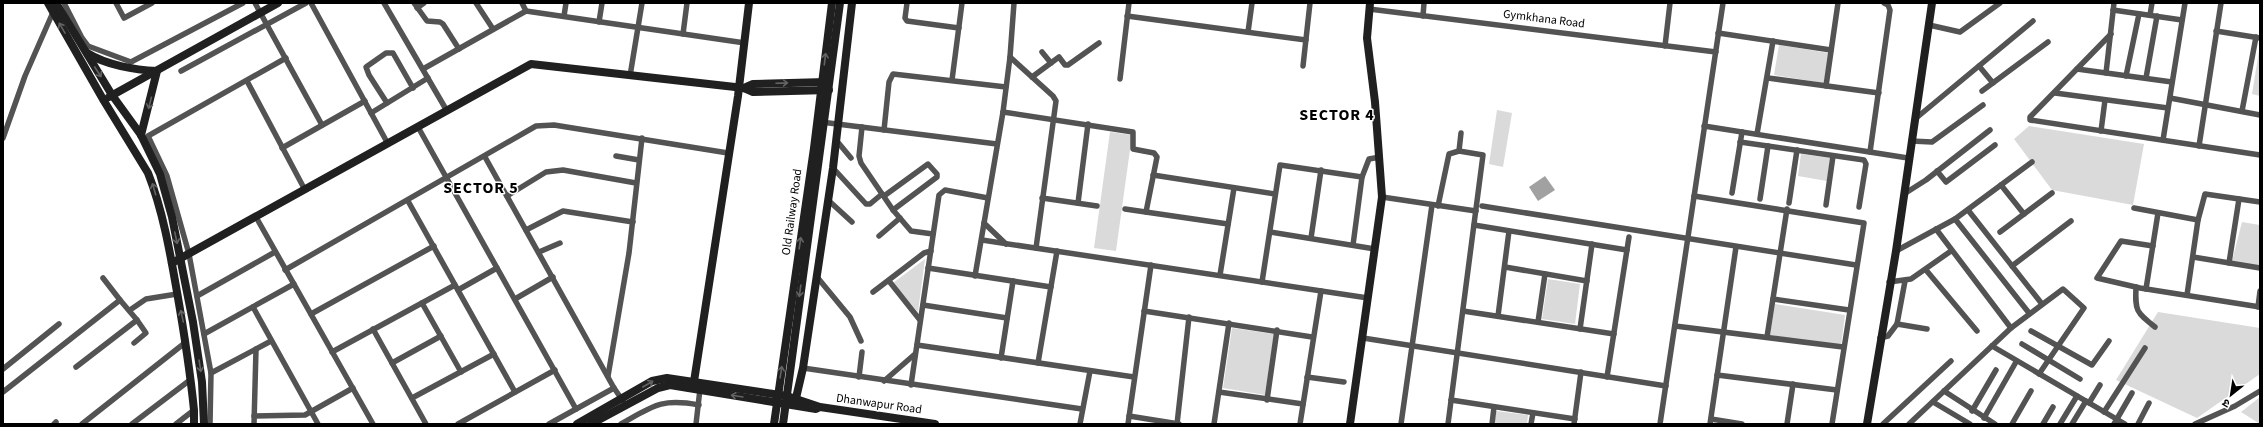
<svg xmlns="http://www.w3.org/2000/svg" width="2263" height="427" font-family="'Source Sans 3','Noto Sans Devanagari',sans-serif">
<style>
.green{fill:#dadada}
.water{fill:#a1a1a1}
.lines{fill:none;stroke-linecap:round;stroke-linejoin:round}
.street{stroke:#535353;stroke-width:5.5}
.secondary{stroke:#202020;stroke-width:8}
.oneway{stroke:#636363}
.labels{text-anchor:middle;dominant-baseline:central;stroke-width:3;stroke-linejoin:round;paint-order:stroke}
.street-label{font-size:12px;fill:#000;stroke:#fff}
.district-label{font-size:16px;font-weight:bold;letter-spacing:1px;fill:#000;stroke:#fff}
</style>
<rect width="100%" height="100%" fill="#fff"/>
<!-- green -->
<g class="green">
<polygon points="1779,45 1829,53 1824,83 1774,75"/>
<polygon points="2260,45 2260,96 2252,94"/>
<polygon points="1497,110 1512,113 1503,167 1489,164"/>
<polygon points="2029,126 2144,144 2133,205 2052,190 2014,139"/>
<polygon points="1110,132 1132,135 1116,251 1094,248"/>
<polygon points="1801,154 1830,158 1827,181 1798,176"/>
<polygon points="2242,222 2260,225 2260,266 2232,261"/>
<polygon points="925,259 918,312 893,283"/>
<polygon points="1548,279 1580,284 1575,324 1542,319"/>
<polygon points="1775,304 1845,315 1841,346 1770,335"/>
<polygon points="2158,312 2260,328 2260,374 2197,418 2116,380"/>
<polygon points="1232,328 1274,334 1265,395 1223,388"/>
<polygon points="2260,397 2260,424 2241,412"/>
<polygon points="1496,411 1528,415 1527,424 1494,424"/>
</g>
<!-- water -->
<polygon class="water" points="1545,176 1555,190 1538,201 1529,187"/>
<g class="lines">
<!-- street -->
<g class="street">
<polyline points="64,3 82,38 88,46 131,62 243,3"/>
<polyline points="116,3 124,18 152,3"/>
<polyline points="255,3 322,125"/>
<polyline points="311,3 388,144"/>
<polyline points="384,3 447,111"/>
<polyline points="414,3 427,21 440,22 443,24 459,49"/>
<polyline points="476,3 493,29"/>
<polyline points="522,3 526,11"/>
<polyline points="907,3 905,18 907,21 959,28"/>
<polyline points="417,8 424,3"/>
<polyline points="1369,9 1716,52"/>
<polyline points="2113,10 2182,20"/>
<polyline points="2150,15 2152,3"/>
<polyline points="564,16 566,3"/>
<polyline points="1127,16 1306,40"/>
<polyline points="1423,16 1424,3"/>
<polyline points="599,22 602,3"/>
<polyline points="1929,25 1960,32 2000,3"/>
<polyline points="2216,31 2260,38"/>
<polyline points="1248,32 1252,3"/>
<polyline points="1718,33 1831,50"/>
<polyline points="683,34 687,3"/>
<polyline points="2111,34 2030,117 2030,120 2260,155"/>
<polyline points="1665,46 1670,3"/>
<polyline points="1042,52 1051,63"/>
<polyline points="1010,57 1053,96 1056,101 1036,248"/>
<polyline points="1303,66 1310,3"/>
<polyline points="1979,66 1993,83"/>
<polyline points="423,69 526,11 745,43"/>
<polyline points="2077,69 2172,82"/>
<polyline points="181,71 306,3"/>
<polyline points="2106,73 2114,3"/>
<polyline points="630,76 642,3"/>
<polyline points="2126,76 2139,14"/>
<polyline points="1032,77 1059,57 1065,65 1068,65 1099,43"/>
<polyline points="1768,78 1879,93"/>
<polyline points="2146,78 2157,16"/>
<polyline points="1120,79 1129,3"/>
<polyline points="952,80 962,3"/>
<polyline points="247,81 305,190"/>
<polyline points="1826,86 1838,3"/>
<polyline points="1982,91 2048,42"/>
<polyline points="2055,93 2168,108"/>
<polyline points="2170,98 2260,115"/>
<polyline points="387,103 369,75 366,67 386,53 393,53 413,88"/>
<polyline points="2242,111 2256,37"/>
<polyline points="1003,112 1133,132 1133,149 1154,153 1157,157 1146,212"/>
<polyline points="371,113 428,78"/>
<polyline points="1915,119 2033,21"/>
<polyline points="821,122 997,144"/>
<polyline points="1704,126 1908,158"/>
<polyline points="418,127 576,409"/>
<polyline points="862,127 859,156 861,163 893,210 911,231 933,234"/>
<polyline points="884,130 889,82 893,74 1006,87"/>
<polyline points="2101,131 2105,100"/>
<polyline points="1757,134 1773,41"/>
<polyline points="3,138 25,76 54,10"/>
<polyline points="836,140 851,158"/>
<polyline points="2163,140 2185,3"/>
<polyline points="1911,141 1932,142 1983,105"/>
<polyline points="1740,142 1864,160 1866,164 1859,207"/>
<polyline points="2199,146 2221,3"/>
<polyline points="282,148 365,101"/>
<polyline points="1459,151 1461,133"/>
<polyline points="1870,152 1890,10 1888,5 1884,3"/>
<polyline points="616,156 639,160"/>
<polyline points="485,157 614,388 623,401"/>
<polyline points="833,168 866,204 870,204 882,194"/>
<polyline points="1937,171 1946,182 1995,145"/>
<polyline points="1153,175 1275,194"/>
<polyline points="2001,185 2024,214"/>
<polyline points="1732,193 1742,132"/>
<polyline points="1904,194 1926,180 1990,130"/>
<polyline points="507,196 546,172 563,170 636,183"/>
<polyline points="884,196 928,164 937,174 937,177 893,210"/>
<polyline points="1694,196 1864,223 1832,424"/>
<polyline points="1382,197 1476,211"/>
<polyline points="1042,198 1097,206"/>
<polyline points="1760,199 1768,146"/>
<polyline points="828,200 852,222"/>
<polyline points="408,201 515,392"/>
<polyline points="1078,203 1088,124"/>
<polyline points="1789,203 1797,150"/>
<polyline points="1826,205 1833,156"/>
<polyline points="1438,206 1449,154 1459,151 1483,155 1448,424"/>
<polyline points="1482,206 1856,265"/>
<polyline points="2134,208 2198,220"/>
<polyline points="1125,209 1228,224"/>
<polyline points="1968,210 2042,304"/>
<polyline points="256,217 373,424"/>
<polyline points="1955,219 2029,313"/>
<polyline points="984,223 1006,244"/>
<polyline points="1474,225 1627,250"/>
<polyline points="1936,229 2011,328"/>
<polyline points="526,230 563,211 633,222"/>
<polyline points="1270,232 1375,249"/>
<polyline points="2000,232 2052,193"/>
<polyline points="879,236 900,218"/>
<polyline points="1311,238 1321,170"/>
<polyline points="982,240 1368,298"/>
<polyline points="1353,245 1362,177 1369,159 1380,157"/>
<polyline points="2153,246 2121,241 2097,278 2140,288 2260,307"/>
<polyline points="1896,251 1955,219 2032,162"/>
<polyline points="539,252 560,243"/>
<polyline points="2193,257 2260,268"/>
<polyline points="2229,263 2239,199"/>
<polyline points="2012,266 2071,221"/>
<polyline points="1505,267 1587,281"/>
<polyline points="928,268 1051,287"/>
<polyline points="285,270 536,126 554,125 728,153"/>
<polyline points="1926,270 1977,331"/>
<polyline points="1220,275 1234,188"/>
<polyline points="975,276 1003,112 1010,57 1014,3"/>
<polyline points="817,277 850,317 861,341"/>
<polyline points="889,281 920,320"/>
<polyline points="1262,282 1280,165 1362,177"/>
<polyline points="1889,282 1911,279 1951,251"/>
<path d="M 2136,287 C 2135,311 2136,312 2155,327"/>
<polyline points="2146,289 2158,213"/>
<polyline points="458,290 497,268"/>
<polyline points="873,292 924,253 931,251"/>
<polyline points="2187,295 2198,220 2205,194 2260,202"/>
<polyline points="197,296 275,252"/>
<polyline points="515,299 553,277"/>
<polyline points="1773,299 1849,310"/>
<polyline points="422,303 461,372"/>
<polyline points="923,305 1007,318"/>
<polyline points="253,307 318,424"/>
<polyline points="2258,307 2260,291"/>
<polyline points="130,310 146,299 177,294"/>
<polyline points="1144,311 1312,337"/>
<polyline points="1463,311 1614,334"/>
<polyline points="311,314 434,246"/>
<polyline points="1498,316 1509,231"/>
<polyline points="1538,322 1545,274"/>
<polyline points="1897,324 1905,281"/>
<polyline points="1675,326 1843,347"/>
<polyline points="373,329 426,424"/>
<polyline points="1580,329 1592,244"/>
<polyline points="2031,331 2092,365 2109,341"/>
<polyline points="204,334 294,284"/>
<polyline points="1767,337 1787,209"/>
<polyline points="1363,338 1666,386"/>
<polyline points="1880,338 1888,336 1897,324 1927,329"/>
<polyline points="134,343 146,333 137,320"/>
<polyline points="2022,344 2080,379"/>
<polyline points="917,345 1134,377"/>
<polyline points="1992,346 2125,424"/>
<polyline points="332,352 455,285"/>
<polyline points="1001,358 1013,281"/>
<polyline points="392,363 441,336"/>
<polyline points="1038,363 1057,251"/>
<polyline points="76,367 137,320 120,300"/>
<polyline points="803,368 1082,409"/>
<polyline points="3,369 59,324"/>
<polyline points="211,373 271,341"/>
<polyline points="1717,375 1837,390"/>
<polyline points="608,376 629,253 642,138"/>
<polyline points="859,377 862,352"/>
<polyline points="1307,377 1344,382"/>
<polyline points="1607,377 1629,237"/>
<polyline points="884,381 915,354"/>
<polyline points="911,385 939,195 945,190 988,198"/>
<polyline points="1944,391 1995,424"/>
<polyline points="3,392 120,300 103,278"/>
<polyline points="1219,392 1303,404"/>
<polyline points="412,398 494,354"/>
<polyline points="1267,400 1277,330"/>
<polyline points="1451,400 1575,419"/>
<polyline points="1933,402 1970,424"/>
<polyline points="2089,403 2100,385"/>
<polyline points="1972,411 1996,370"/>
<polyline points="2104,412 2145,348"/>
<polyline points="254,416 305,415 353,388"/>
<polyline points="1129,416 1179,424"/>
<polyline points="1984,418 2016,362"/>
<polyline points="1711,419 1742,424"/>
<polyline points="54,424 56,422"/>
<polyline points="82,424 186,342"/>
<polyline points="132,424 190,380"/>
<polyline points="176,424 194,410"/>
<polyline points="210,424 211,373 189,254 167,176 148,136 286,58"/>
<polyline points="254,424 256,349"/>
<polyline points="458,424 555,370"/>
<polyline points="549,424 614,388"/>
<path d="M 621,424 C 653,406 661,398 699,405"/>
<polyline points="696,424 700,389"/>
<polyline points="1080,424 1090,371"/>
<polyline points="1128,424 1151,265"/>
<polyline points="1177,424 1189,317"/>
<polyline points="1214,424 1229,323"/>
<polyline points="1300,424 1321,291"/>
<polyline points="1401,424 1432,205"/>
<polyline points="1492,424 1494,407"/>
<polyline points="1531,424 1533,413"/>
<polyline points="1574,424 1581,372"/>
<polyline points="1660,424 1723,3"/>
<polyline points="1710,424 1736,247"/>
<polyline points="1787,424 1793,384"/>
<polyline points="1883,424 1951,361"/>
<polyline points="1909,424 2011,328 2063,289 2084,308 2039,374"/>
<polyline points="2012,424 2031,391"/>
<polyline points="2043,424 2053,407"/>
<polyline points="2060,424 2077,396"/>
<polyline points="2072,424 2086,401"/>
<polyline points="2114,424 2132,393"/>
<polyline points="2138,424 2149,403"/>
<polyline points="2195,424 2235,406 2260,391"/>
</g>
<!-- secondary -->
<g class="secondary">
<path d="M 48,3 L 104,101 L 148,173 C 163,211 170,252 177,292 C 184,332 190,371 194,410 L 194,424"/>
<polyline points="56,3 112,95 141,135 160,174 172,217 193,322 202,382 204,424"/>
<path d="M 87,53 C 106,65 135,70 157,71 L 141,135"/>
<polyline points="744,88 753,84 826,82"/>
<polyline points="109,97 278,3"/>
<polyline points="172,263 531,64 744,88 753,92 829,90"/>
<polyline points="693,388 738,96 749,3"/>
<polyline points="796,398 803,368 833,168 852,3"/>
<polyline points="577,424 652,381 667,378 787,396 820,407 935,424"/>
<polyline points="591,424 658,388 670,385 816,409 818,408"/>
<polyline points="774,424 814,148 832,3"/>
<polyline points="783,424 840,3"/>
<polyline points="1350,424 1382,197 1375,102 1367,38 1370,3"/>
<polyline points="1867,424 1896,251 1932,3"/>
</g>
</g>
<!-- one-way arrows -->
<defs><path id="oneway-shaft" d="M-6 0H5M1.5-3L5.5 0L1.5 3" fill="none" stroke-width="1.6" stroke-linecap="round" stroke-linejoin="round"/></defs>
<g class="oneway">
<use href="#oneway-shaft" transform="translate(62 28) rotate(-120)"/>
<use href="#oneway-shaft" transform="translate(825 59) rotate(-83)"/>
<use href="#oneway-shaft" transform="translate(98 72) rotate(57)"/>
<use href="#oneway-shaft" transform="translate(782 83) rotate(-2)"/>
<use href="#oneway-shaft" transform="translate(150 103) rotate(104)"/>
<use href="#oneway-shaft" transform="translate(154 189) rotate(-106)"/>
<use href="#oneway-shaft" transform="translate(176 238) rotate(78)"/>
<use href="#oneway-shaft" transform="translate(800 243) rotate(-82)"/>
<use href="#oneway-shaft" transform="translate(800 291) rotate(98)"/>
<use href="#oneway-shaft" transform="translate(182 316) rotate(-102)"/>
<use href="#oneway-shaft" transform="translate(200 366) rotate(81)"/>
<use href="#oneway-shaft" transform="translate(781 372) rotate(-81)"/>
<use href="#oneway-shaft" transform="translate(648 384) rotate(-30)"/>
<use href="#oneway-shaft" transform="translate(737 396) rotate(-171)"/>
</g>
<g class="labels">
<!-- street labels -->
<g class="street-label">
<text transform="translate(1544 19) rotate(7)">Gymkhana Road</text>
<text transform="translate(792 212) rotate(-82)">Old Railway Road</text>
<text transform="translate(879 404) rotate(8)">Dhanwapur Road</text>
</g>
<!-- district labels -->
<g class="district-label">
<text x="1337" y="115">SECTOR 4</text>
<text x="481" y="188">SECTOR 5</text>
</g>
</g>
<!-- border -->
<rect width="2263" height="427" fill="none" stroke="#000000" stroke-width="8"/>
<!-- north arrow -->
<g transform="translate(2231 395) rotate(210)" stroke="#ffffff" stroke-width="3" paint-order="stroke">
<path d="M0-3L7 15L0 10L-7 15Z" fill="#000000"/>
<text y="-6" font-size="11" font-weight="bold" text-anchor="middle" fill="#000000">उ</text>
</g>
</svg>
